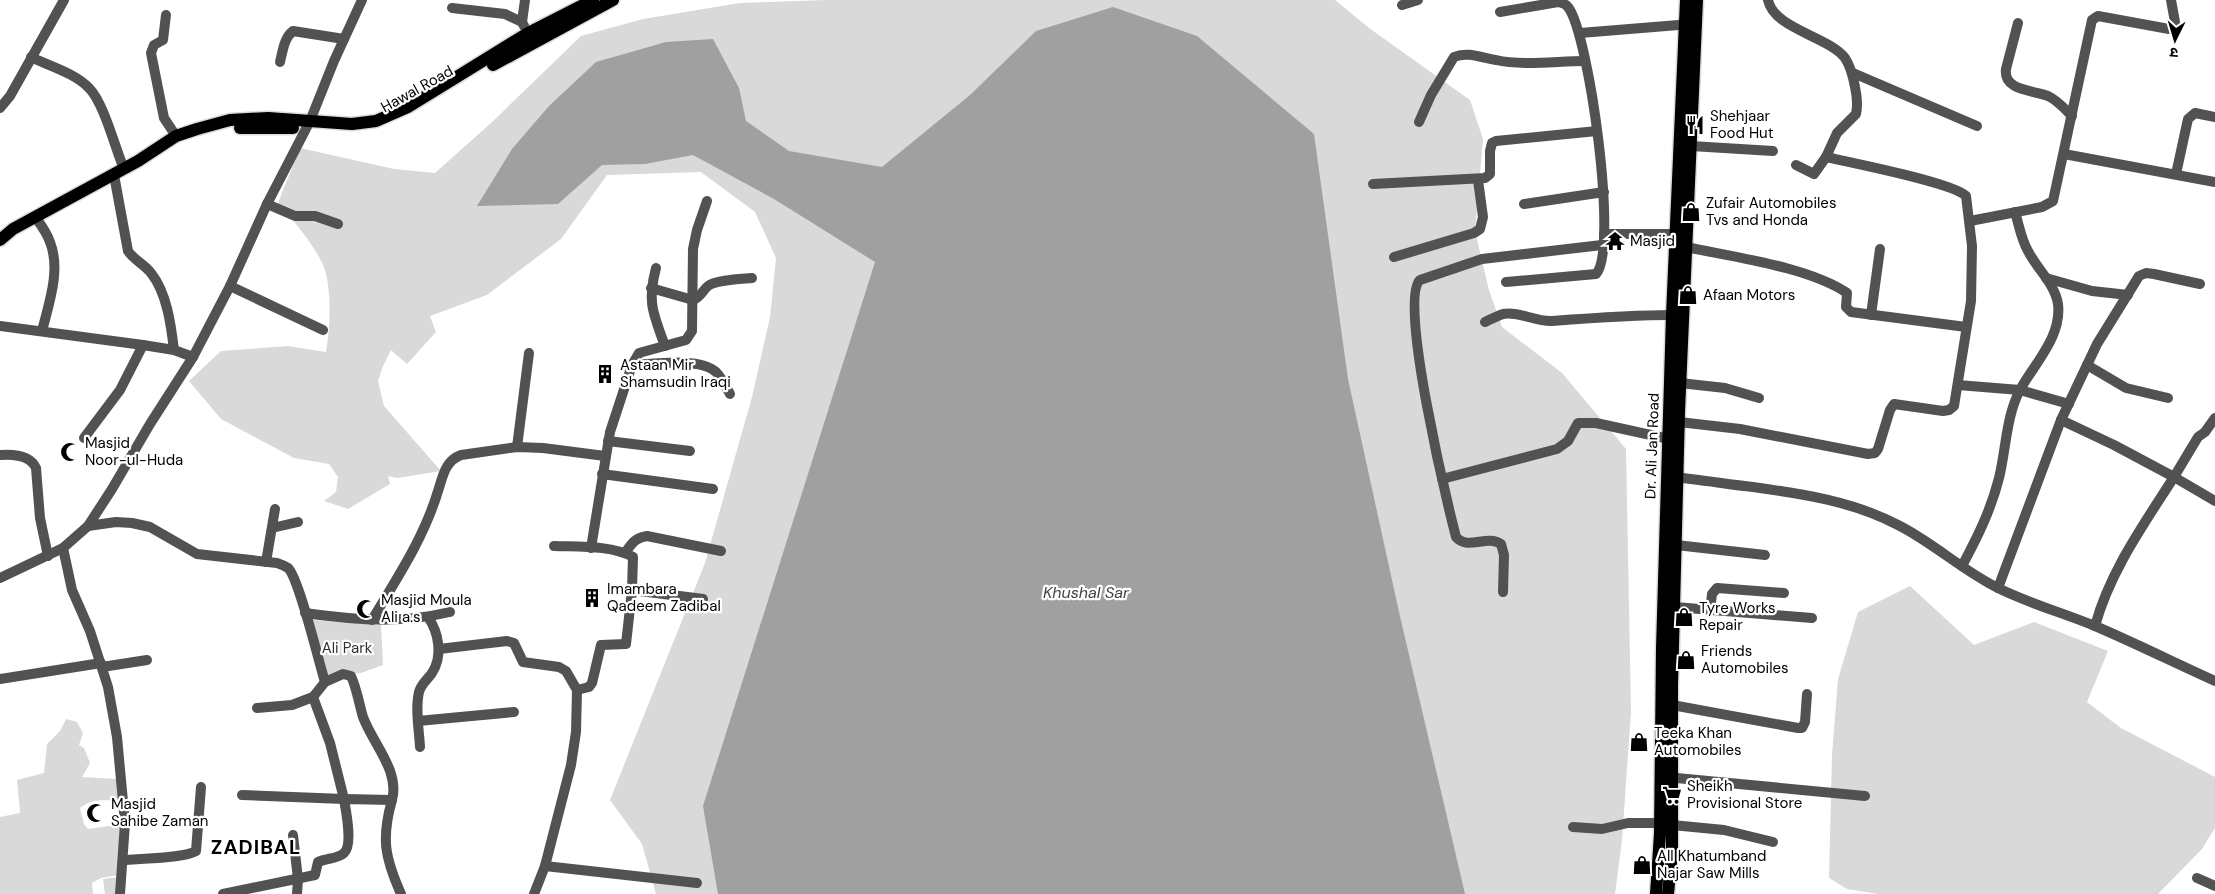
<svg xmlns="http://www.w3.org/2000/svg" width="2215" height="894" font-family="'DM Sans','Noto Sans Devanagari',sans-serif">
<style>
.green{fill:#d9d9d9}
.water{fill:#a0a0a0}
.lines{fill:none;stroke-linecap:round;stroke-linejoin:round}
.major-casing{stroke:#dbdbdb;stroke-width:15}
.minor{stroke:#525252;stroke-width:10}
.major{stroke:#000;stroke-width:12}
.labels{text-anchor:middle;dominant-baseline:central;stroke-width:4.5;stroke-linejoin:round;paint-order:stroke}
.street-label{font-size:15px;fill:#000;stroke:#fff}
.poi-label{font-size:15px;fill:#000;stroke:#fff;text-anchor:start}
.park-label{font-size:15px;fill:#303030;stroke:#fff}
.water-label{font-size:16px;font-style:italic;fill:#414141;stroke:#fff}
.district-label{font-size:20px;font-weight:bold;letter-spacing:1px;fill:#000;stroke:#fff}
</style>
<rect width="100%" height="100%" fill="#fff"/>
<!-- green -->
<g class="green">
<path d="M 826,0 L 1335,0 L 1369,28 L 1470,100 L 1483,139 L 1475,231 L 1489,290 L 1502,327 L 1562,373 L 1626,449 L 1631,712 L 1622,840 L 1615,894 L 656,894 L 642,844 L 610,800 L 705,563 L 752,397 L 770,317 L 776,258 L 755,212 L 701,172 L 607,175 L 561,239 L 487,295 L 430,316 L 436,332 L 407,364 L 391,350 L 383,366 L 378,381 L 384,406 L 441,471 L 397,478 L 388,476 L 390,484 L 348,509 L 324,501 L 336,492 L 338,477 L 329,464 L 294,458 L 221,419 L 189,381 L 221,351 L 288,346 L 326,352 C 330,327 332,295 325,270 C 318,249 293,220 278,203 L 300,148 L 394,169 L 435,173 L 491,123 L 581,36 L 643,19 L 740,3 Z"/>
<polygon points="1910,586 1974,645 2034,622 2108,651 2087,702 2121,728 2215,777 2215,828 2202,849 2158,894 1878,894 1847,889 1829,878 1832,755 1838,679 1858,612"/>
<polygon points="313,620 381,625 383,665 361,673 328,676"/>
<path d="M 66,719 L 77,722 L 83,733 L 79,745 L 84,748 L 90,763 L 82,777 L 118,779 L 120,801 C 107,800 91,798 80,808 L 84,824 L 88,829 L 122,824 L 119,875 L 101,878 L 92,883 L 93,894 L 0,894 L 0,817 L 20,813 L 17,780 L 44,773 L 47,744 L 60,731 Z"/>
<polygon points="120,877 119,894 105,894 103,879"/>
</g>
<!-- water -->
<polygon class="water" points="1113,7 1197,36 1314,134 1348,379 1399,612 1465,894 718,894 703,806 875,262 774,199 693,155 645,164 602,165 558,204 477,206 512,149 549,106 596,62 666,42 713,39 739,88 746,121 789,151 882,167 970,95 1036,31"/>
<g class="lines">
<!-- major casing -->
<g class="major-casing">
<g id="major">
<polyline points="493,65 613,0"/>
<polyline points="240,128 293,128"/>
<polyline points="0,240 13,229 138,161 176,136 197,129 230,120 268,118 352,124 376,121 408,107 528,33 593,0"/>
<polyline points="1656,894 1660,834 1662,648 1672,315 1686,0"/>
<polyline points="1668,894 1672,852 1672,685 1679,412 1697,0"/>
</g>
</g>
<!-- minor -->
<g class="minor">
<path d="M 1768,0 C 1774,29 1828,36 1845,58 C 1851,67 1853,76 1855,87 C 1857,96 1858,105 1856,114 L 1837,133 L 1826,157"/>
<polyline points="1402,5 1418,0"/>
<polyline points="452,8 505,14 522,22"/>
<path d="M 1500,12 L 1558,2 C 1562,3 1565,3 1568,7 C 1589,33 1619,250 1596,274 L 1506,282"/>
<polyline points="166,15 163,40 154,45 151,53 164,118 176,136"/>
<path d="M 2018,23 L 2006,69 C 2003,91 2033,90 2048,96 C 2057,100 2065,109 2072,116"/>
<polyline points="524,26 522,22 525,0"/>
<polyline points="1580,33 1691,24"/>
<path d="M 31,57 C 49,66 75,73 89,88 C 104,103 115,148 124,169"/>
<path d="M 280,62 C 283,50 284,38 293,31 L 344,39"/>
<polyline points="1853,73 1977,126"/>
<polyline points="0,108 10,96 64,0"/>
<path d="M 1419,122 L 1431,95 L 1454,57 C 1467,51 1482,58 1496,60 C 1522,66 1557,61 1585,61"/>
<polyline points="1691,146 1773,151"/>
<polyline points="2064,154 2215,182"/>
<polyline points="2176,174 2188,119 2195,113 2215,117"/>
<path d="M 114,175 L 128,251 C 134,260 144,264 151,273 C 167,293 171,325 174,350"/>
<polyline points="1373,184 1485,178 1490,174 1490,151 1492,143 1496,141 1597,131"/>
<polyline points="267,204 295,216 315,216 338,224"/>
<polyline points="1524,204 1604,192"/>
<path d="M 36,218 C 41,225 47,233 50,242 C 61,270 49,303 42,331"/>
<polyline points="1970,221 2042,207 2053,201 2092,20 2098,16 2169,29 2175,22 2171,0"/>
<polyline points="1604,234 1676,234"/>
<path d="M 1686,247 C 1733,257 1809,267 1847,293 L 1846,307 L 1851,312 L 1966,327"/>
<polyline points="1394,257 1474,233 1480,229 1483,217 1478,180"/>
<path d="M 656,268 C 647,302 653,313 665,346"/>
<polyline points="2046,278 2092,291 2128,295"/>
<polyline points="230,286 323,330"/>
<path d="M 651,288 L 693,300 C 701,297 702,291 708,286 C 715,280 742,279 752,278"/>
<polyline points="1871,315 1880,249"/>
<path d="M 1485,322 C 1491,319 1497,316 1503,314 C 1519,311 1536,322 1552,321 C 1592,318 1632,315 1672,315"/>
<polyline points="0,326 143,345 174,350 193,357"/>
<path d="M 632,365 C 653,364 700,357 716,372 C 722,378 726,387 730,394"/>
<polyline points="2087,365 2126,388 2168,398"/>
<polyline points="1680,383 1725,388 1759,398"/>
<polyline points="1958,385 2020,390 2069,404"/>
<polyline points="2061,420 2114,445 2174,477 2198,437 2205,432 2215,418"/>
<path d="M 1679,422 L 1740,429 L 1868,454 L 1875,453 L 1878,449 L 1890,410 L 1894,404 L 1943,411 L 1949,410 L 1954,406 L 1971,301 L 1972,246 L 1966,196 C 1954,183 1849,162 1826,157 L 1814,174 L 1796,165"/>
<polyline points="84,438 120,390 143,345"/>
<polyline points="608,441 690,451"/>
<polyline points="517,447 529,353"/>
<path d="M 0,455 C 13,454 30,455 36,468 L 40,518 L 48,556"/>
<polyline points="602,474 713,489"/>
<path d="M 1670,477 C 1698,479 1725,484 1753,487 C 1803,494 1852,501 1898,525 C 1934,543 1964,572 2000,589 C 2031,604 2063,613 2095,626 C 2135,643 2175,663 2215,681"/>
<polyline points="1442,479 1557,449 1568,441 1578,423 1596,423 1669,439"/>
<path d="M 88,526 L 116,522 L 132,523 L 150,527 L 197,554 L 277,563 C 280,564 285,566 288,568 C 299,578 319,663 325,682"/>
<polyline points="272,528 298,522"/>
<polyline points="1676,545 1765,555"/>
<path d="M 554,546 C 579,547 611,545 633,557 L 632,590 L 626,644 L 601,645 L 592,683 L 589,687 L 577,690"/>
<polyline points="63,548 72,590 90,631 108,687 117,737 125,823 120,894"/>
<polyline points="591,548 610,432 632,365 639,353 686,340 692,331 693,249 697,230 707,201"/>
<path d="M 625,553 C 632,543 635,538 647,536 L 721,551"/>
<polyline points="266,562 275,509"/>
<path d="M 1962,566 C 1977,538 1991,510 1999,478 C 2006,450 2006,416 2020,390 C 2034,364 2062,337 2058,304 C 2055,284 2037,269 2028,251 C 2021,239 2019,225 2015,212"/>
<polyline points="0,578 63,548 88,526 112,489 150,424 193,357 230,286 267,204 310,121 334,61 362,0"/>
<polyline points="1998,588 2061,420 2097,344 2139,276 2146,273 2154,274 2200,284"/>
<polyline points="632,590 703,599"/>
<path d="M 1503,592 L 1504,555 L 1501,544 C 1487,534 1468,551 1456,537 C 1447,502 1398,299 1420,280 L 1482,259 L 1602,245"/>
<polyline points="1675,607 1812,618"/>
<polyline points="1710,610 1712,594 1717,588 1784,593"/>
<path d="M 305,613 C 356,620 399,624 450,612"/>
<path d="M 372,620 C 397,578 424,538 438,491 C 443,476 445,461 461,455 L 517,447 L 543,448 L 605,456"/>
<path d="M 2095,626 C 2110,571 2144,524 2174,477 L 2215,501"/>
<polyline points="439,649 507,641 514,643 523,662 559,667 566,671 577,690 576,732 571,765 545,866 534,894"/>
<polyline points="102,667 147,660"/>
<polyline points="0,679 101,663"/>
<polyline points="1672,705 1798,728 1802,728 1805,722 1807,694"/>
<polyline points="418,721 514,712"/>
<path d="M 420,747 C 419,729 415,709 419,692 C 421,684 428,679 432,673 C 443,656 439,633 428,617"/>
<polyline points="1666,777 1865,796"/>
<polyline points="242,795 344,799 330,743 313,697"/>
<path d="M 392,800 C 381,839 385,858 401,894"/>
<polyline points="1672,825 1724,830 1773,842"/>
<polyline points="1573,827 1602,829 1628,823 1660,823"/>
<polyline points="293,835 298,879 297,894"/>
<path d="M 123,860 C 138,859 185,858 196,851 L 201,787"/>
<polyline points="545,866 697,883"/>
<polyline points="2197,878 2215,886"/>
<path d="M 223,894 L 315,875 L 318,862 C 326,858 338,859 344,853 C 353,845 346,811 344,799 L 392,800 C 400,771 373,744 363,717 C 359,704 357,689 351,676 L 343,674 L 325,682 L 313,697 L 292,705 L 257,708"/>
</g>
<!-- major -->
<use href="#major" class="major"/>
</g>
<!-- icons -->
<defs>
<g id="restaurant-bare" transform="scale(1.5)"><path d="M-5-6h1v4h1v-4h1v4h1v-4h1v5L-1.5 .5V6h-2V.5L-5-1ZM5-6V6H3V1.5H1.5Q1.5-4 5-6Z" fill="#000" stroke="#fff" stroke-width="2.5" paint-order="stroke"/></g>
<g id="shop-bare" transform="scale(1.5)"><path d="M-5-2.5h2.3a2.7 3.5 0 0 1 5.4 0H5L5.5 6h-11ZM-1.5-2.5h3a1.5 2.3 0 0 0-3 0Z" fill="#000" stroke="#fff" stroke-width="2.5" paint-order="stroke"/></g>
<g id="temple-bare" transform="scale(1.5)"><path d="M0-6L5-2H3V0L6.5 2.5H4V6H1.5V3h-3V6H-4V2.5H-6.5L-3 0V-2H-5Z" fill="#000" stroke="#fff" stroke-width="2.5" paint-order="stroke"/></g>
<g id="building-bare" transform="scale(1.5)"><path d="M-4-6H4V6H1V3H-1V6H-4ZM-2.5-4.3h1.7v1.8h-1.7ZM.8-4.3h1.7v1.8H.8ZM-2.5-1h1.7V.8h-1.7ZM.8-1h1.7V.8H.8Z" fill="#000" stroke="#fff" stroke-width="2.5" paint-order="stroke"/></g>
<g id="mosque-bare" transform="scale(1.5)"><path d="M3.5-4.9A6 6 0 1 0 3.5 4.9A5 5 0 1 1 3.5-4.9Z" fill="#000" stroke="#fff" stroke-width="2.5" paint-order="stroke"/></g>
<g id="supermarket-bare" transform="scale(1.5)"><path d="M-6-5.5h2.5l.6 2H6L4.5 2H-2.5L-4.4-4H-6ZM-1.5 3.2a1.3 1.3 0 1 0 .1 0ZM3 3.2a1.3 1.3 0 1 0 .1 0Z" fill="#000" stroke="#fff" stroke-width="2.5" paint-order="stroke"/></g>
</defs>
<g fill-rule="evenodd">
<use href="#restaurant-bare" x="1695" y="125"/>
<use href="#shop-bare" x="1691" y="212"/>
<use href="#temple-bare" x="1615" y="241"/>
<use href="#shop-bare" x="1688" y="295"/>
<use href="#building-bare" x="605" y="374"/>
<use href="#mosque-bare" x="70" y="452"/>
<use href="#building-bare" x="592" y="598"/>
<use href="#mosque-bare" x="366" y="609"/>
<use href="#shop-bare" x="1684" y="617"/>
<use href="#shop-bare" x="1686" y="660"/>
<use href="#shop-bare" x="1639" y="742"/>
<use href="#supermarket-bare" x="1672" y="795"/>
<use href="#mosque-bare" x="96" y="813"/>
<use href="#shop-bare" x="1642" y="865"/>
</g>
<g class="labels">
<!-- street labels -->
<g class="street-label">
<text transform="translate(417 89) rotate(-29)">Hawal Road</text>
<text transform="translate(1652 446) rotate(-88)">Dr. Ali Jan Road</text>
</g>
<!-- poi labels -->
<g class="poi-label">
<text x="1710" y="116">Shehjaar<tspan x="1710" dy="17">Food Hut</tspan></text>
<text x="1706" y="203">Zufair Automobiles<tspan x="1706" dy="17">Tvs and Honda</tspan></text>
<text x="1630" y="241">Masjid</text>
<text x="1703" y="295">Afaan Motors</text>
<text x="620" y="365">Astaan Mir<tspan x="620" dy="17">Shamsudin Iraqi</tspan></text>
<text x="85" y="443">Masjid<tspan x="85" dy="17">Noor-ul-Huda</tspan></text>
<text x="607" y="589">Imambara<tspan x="607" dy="17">Qadeem Zadibal</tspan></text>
<text x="381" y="600">Masjid Moula<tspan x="381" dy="17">Ali a.s</tspan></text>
<text x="1699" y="608">Tyre Works<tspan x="1699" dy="17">Repair</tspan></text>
<text x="1701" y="651">Friends<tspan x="1701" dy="17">Automobiles</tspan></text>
<text x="1654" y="733">Teeka Khan<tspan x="1654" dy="17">Automobiles</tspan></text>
<text x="1687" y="786">Sheikh<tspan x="1687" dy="17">Provisional Store</tspan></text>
<text x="111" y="804">Masjid<tspan x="111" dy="17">Sahibe Zaman</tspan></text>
<text x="1657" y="856">All Khatumband<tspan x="1657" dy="17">Najar Saw Mills</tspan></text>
</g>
<!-- park labels -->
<g class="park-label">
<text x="347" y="648">Ali Park</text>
</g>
<!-- water labels -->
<g class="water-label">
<text x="1086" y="592">Khushal Sar</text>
</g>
<!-- district labels -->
<g class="district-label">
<text x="256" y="847">ZADIBAL</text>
</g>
</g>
<!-- north arrow -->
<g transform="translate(2175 40) rotate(185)" stroke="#ffffff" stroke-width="4" paint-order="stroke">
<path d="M0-4L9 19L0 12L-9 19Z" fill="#000000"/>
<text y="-8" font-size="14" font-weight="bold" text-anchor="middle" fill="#000000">उ</text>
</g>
</svg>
